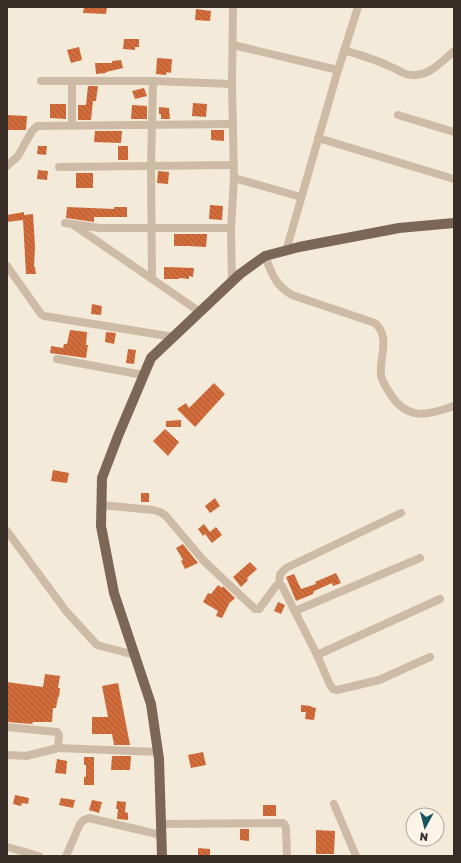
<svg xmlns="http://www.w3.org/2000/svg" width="461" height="863" font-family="'Golos Text',sans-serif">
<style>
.building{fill:url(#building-back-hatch)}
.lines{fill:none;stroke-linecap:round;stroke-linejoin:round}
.minor{stroke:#cebba5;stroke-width:8}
.major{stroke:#7c6756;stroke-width:10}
</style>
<defs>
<pattern id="building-back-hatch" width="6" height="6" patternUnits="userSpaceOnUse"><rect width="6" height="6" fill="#d26d3b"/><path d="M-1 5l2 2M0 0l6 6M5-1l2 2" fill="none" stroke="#ab5a32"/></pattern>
</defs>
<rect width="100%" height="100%" fill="#f4eada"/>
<!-- building -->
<g class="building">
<polygon points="84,7 107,7 106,14 83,13"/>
<polygon points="196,9 211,11 210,21 195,20"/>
<polygon points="124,39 139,39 139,47 135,47 135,50 123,49"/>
<polygon points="79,47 82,60 71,63 67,50"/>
<polygon points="157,58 172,59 171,73 167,72 166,75 156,74"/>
<polygon points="121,60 123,68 106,72 106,73 96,74 95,63 112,63 112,61"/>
<polygon points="88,86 98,86 96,101 93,101 91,120 78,120 78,105 86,105"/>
<polygon points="144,88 147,96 135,99 132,91"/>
<polygon points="193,103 207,104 206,117 192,116"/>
<polygon points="50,104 66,104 66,119 50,118"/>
<polygon points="132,105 147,106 147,119 131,119"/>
<polygon points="159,107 169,108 170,119 161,119 161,114 159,114"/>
<polygon points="7,115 27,116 26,130 7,130"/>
<polygon points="211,130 224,130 224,141 211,140"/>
<polygon points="95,131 122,131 121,143 94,142"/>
<polygon points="38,146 47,146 46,155 37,154"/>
<rect x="118" y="146" width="10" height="14"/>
<polygon points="38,170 48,171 47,180 37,179"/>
<polygon points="158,171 169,172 168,184 157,183"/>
<rect x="76" y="173" width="17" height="15"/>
<polygon points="210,205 223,206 222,220 209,219"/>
<polygon points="67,207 114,209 114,207 127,207 127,217 94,217 94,222 66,218"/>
<polygon points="24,212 24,215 33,214 35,247 34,267 35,267 36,274 26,274 23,220 7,222 7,215"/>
<polygon points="174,234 207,234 206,247 188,246 174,246"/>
<polygon points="164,267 194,268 193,277 189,276 189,279 179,278 179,279 164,279"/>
<polygon points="92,304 102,306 101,315 91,314"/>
<polygon points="70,330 87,332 86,345 88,345 86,358 50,353 51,346 63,348 64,344 67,344"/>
<polygon points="106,332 116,333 114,344 105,342"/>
<polygon points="128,349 136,350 134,364 126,363"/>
<polygon points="214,383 225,394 195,427 177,409 186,403 189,408"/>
<polygon points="181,420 181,427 166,427 166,421"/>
<polygon points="165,429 179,442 168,456 153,441"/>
<polygon points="53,470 69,473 67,483 51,481"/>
<rect x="141" y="493" width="8" height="9"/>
<polygon points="215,498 220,506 210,513 205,506"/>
<polygon points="204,524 210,532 216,527 222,535 212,543 205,534 203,536 198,529"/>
<polygon points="183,544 198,563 185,569 181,561 183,560 176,548"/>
<polygon points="250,562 257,569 247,578 248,580 241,587 233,577"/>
<polygon points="336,573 341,583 333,586 332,583 314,591 313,594 296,601 286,577 294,574 301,589 316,584 315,582"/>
<polygon points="218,585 222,588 223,586 235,598 231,602 230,602 222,618 216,616 218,611 203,602 208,593 211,594"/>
<polygon points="278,602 285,605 281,614 274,611"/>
<polygon points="45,674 60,676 58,688 60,688 59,697 58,697 56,708 53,708 52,722 33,722 32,724 7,722 7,682 43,687"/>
<polygon points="118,683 130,745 114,745 112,734 92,734 92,717 108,717 102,686"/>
<polygon points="301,705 311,706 311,707 316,708 314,720 305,719 306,712 301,712"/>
<polygon points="203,752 206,765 191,768 188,755"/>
<polygon points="112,756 131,756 130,770 111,770"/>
<polygon points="84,757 94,757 94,785 84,785 84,777 86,777 86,765 84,765"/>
<polygon points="57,759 67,761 66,774 55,773"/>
<polygon points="15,795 29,798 28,804 22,803 21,806 13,804"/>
<polygon points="61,798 75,800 73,808 59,805"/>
<polygon points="92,800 102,802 99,813 89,810"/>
<polygon points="117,801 126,802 125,812 128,813 128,820 117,819 118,809 116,809"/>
<rect x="263" y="805" width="13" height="11"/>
<polygon points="240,829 249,829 249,841 240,840"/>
<polygon points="316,830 335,831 334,854 316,854"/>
<polygon points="198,848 210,849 210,856 198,856"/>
</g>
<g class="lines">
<!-- minor -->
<g class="minor">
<polyline points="233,45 338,70"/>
<path d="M 344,50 C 359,55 375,59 389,66 C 395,68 400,72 406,74 C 426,80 440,63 454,51"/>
<polyline points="41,81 153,81 232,84"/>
<polyline points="398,115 454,132"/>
<polyline points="72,125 72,81"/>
<polyline points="318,138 454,179"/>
<polyline points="7,166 18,156 32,131 37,126 233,124"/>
<polyline points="59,167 233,165"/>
<polyline points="234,178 301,197"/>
<polyline points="65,223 100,228 231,228"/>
<polyline points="75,226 200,312"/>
<polyline points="286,251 338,70 358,7"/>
<path d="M 265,256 C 272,274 275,285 292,295 L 375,323 C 391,337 379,358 381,376 C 383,383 387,389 391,395 C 408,421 429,415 454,406"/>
<polyline points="7,266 41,314 44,316 174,337"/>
<polyline points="152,278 151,167 153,81"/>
<polyline points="232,282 231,228 234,178 232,84 233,7"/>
<polyline points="57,359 143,375"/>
<polyline points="101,505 153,510 160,512 165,515 204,561 255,609 259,609 276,586 279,585 282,586 317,655 330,685 333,689 337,690 379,680 430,657"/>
<polyline points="7,531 66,611 97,645 135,655"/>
<polyline points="279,585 280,574 286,568 401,513"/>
<polyline points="295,611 420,558"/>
<polyline points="317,655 440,599"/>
<polyline points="7,727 57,732 59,735 58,748"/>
<polyline points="7,755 26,756 58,748 158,752"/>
<polyline points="334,804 356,856"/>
<polyline points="161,824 283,823 285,825 286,828 287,856"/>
<polyline points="7,847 39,856"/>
<polyline points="66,856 80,824 84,820 89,818 161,835"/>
</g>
<!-- major -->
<polyline class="major" points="162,856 159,759 151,704 114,593 101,526 102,478 118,436 151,358 240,274 265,256 299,247 399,228 454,223"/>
</g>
<!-- border -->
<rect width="461" height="863" fill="none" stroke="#392e27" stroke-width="16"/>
<!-- north arrow -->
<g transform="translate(425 827) rotate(187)"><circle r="19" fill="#fbf4e7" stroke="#ada59a"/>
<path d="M0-3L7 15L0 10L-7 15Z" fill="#18535e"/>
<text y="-6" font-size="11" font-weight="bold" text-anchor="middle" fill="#392e27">N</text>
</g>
</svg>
